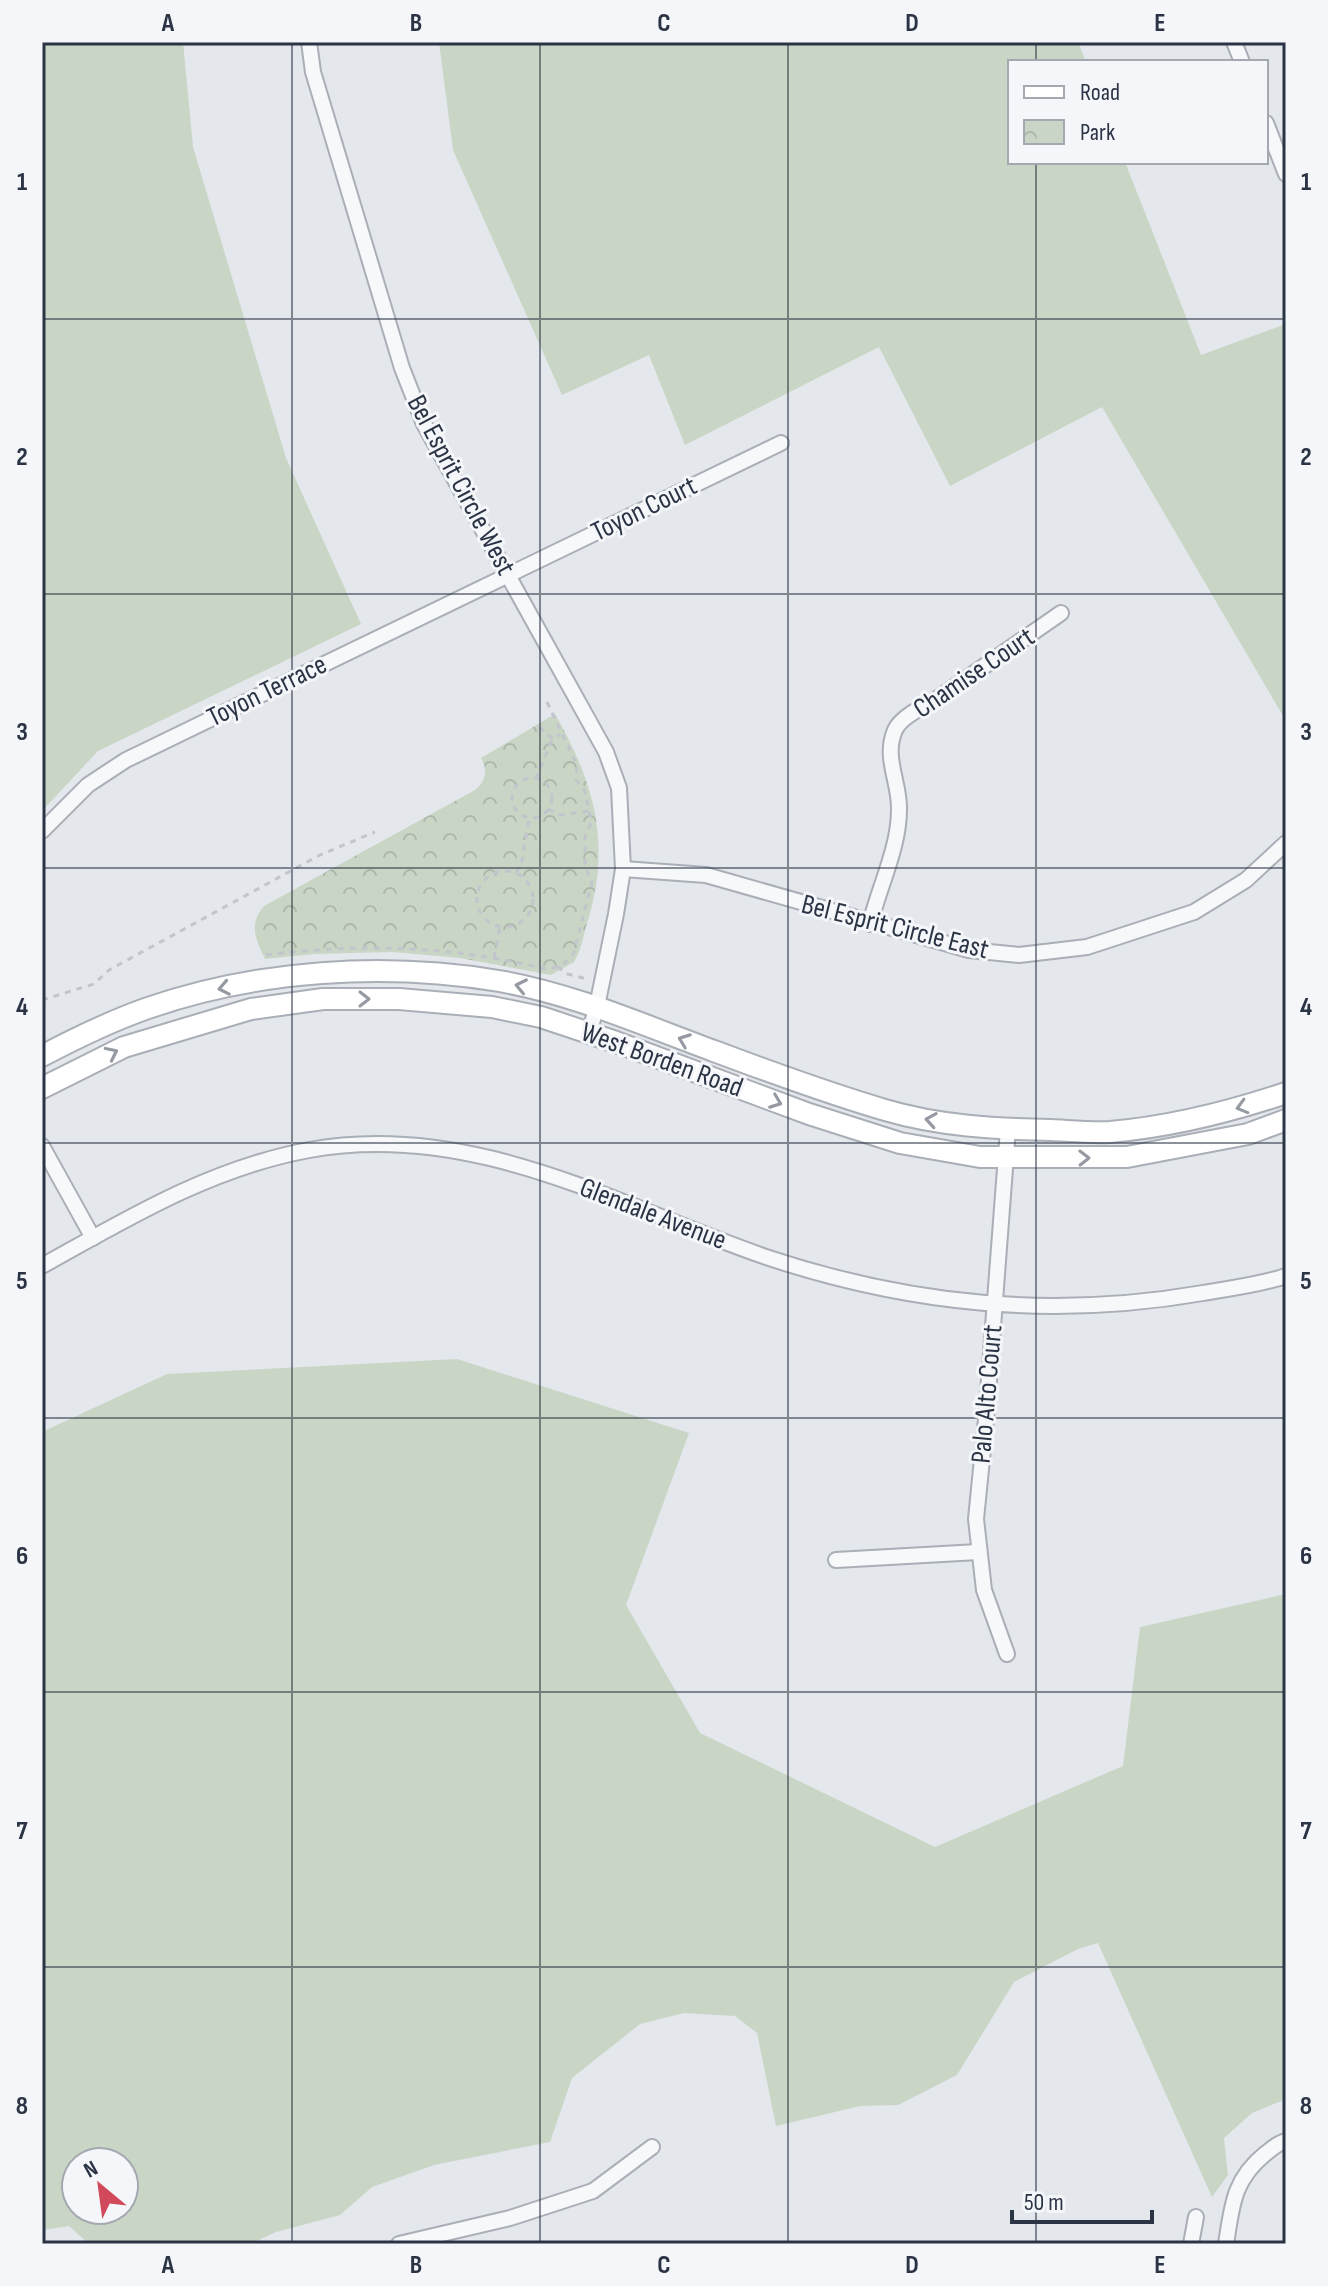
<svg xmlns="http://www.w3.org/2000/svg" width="1328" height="2286" font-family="'Sofia Sans Condensed',sans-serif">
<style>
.grass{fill:#c9d6c5;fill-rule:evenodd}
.park{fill:url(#park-crowns)}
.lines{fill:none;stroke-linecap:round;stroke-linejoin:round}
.street-casing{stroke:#a9aeb7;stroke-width:18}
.secondary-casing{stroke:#a9aeb7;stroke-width:24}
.path{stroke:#c2c5cb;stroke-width:3;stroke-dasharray:6 6;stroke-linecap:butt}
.street{stroke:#f7f8fa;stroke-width:14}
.secondary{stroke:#fff;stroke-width:20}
.oneway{stroke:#959aa2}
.grid{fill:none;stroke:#2b3445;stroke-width:2;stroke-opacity:0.55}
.labels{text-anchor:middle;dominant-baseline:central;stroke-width:6;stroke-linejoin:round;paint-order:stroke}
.street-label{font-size:28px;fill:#2b3445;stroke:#f4f6f9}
.neatline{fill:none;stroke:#2b3445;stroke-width:3}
.grid-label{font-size:26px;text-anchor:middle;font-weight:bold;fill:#2b3445}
</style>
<defs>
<pattern id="park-crowns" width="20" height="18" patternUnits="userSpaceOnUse" patternTransform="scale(2)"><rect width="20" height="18" fill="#c9d6c5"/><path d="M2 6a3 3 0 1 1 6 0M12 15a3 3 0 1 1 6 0" fill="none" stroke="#adb8ab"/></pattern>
</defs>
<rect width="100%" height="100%" fill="#e4e7ec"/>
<!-- grass -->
<g class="grass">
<polygon points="42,42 183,42 193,147 286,458 361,624 98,751 42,811"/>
<polygon points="439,42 1078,42 1086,62 1010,62 1010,162 1125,162 1201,355 1286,324 1286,721 1102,407 950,486 879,347 685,445 649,355 562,395 453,150"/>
<path d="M 457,1359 L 689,1433 L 626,1605 L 700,1733 L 935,1847 L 1123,1766 L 1140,1627 L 1286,1594 L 1286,2099 L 1252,2113 L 1224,2138 L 1228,2175 L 1212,2197 L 1098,1943 L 1078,1949 L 1014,1982 L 957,2075 L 898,2105 L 860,2106 L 776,2126 L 757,2033 L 735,2016 L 684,2013 L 640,2024 L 572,2078 L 550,2142 L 434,2165 L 372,2187 L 340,2215 L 276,2232 L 250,2244 L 89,2244 L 69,2226 L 42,2230 L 42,1432 L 167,1374 ZM 124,2162 L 124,2210 L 76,2210 L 76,2162 Z"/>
</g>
<!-- park -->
<path class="park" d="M 555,714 C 596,786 612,846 586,927 C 583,939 580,952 574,962 L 551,975 L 460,958 L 392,952 L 314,954 L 265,959 C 256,939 248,925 264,906 L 475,790 C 486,782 488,769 481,758 Z"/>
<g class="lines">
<!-- street casing -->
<g class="street-casing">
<g id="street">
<polyline points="309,42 313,72 402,368 424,424 606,752 619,788 623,869 616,914 597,1006 589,1033"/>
<polyline points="1234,42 1242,62"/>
<polyline points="1266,123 1286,174"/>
<polyline points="42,831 88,785 126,760 781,443"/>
<polyline points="623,869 706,875 969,950 1019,955 1087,947 1194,912 1246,880 1286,843"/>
<path d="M 870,924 C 879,887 899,848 899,810 C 900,782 883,758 895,730 C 901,717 922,707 934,701 L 1061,613"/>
<polyline points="42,1146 93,1238"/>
<path d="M 42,1266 C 128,1218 211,1168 309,1150 C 472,1120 618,1206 766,1257 C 910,1305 1053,1319 1203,1293 C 1231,1288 1259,1285 1286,1276"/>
<polyline points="836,1560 978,1552"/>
<polyline points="1007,1654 984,1590 976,1519 986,1419 1008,1129"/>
<polyline points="399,2244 510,2218 593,2191 652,2147"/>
<polyline points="1191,2244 1196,2217"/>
<path d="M 1226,2244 C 1232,2206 1233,2180 1265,2154 C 1272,2149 1277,2143 1286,2141"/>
</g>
</g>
<!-- secondary casing -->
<g class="secondary-casing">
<g id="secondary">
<path d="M 42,1056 C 76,1038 111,1021 148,1008 C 258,970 384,962 499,981 C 574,994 643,1025 714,1051 C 770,1072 827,1093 885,1110 C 939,1126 996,1129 1051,1130 C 1071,1131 1091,1133 1110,1132 C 1169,1127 1229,1112 1286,1093"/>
<polyline points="42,1088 124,1047 251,1009 323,999 399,999 492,1007 541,1017 616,1042 809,1114 900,1143 980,1157 1127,1157 1248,1134 1286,1120"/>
</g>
</g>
<!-- path -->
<g class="path">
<polyline points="539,727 553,739"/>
<circle cx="532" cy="798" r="20"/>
<polyline points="536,779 551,742 560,734"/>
<polyline points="548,809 561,815 589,811"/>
<circle cx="505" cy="899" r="28"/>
<polyline points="516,873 522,861 529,819"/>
<path d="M 266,955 C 361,943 453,946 546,969 C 556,969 567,963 573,955 L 592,883 L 585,866 L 585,837 L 591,823 L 589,811 L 585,791 L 576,780 L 577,765 L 546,700"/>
<polyline points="494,958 500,926"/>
<polyline points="558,966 564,973 587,979"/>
<polyline points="42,1000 94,984 109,970 320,855 375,832"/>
</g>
<!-- street -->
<use href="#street" class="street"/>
<!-- secondary -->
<use href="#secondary" class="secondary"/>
</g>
<!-- one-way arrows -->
<defs><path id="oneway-chevron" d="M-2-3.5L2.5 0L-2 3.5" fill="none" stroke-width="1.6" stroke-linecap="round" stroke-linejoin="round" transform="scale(2)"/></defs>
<g class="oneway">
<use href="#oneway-chevron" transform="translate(521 986) rotate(-168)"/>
<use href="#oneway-chevron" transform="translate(224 988) rotate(169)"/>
<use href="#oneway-chevron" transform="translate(364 999)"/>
<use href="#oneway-chevron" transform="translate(684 1040) rotate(-159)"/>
<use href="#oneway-chevron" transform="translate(112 1053) rotate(-26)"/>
<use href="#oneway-chevron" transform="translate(776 1102) rotate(21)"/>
<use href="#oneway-chevron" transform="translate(1242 1107) rotate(164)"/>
<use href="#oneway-chevron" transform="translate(931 1120) rotate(-171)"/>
<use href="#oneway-chevron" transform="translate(1084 1158) rotate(-1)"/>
</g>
<!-- grid -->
<path class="grid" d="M 292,42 L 292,2244M 540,42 L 540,2244M 788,42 L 788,2244M 1036,42 L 1036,62M 1036,162 L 1036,2244M 42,319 L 1286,319M 42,594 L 1286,594M 42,868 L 1286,868M 42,1143 L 1286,1143M 42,1418 L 1286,1418M 42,1692 L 1286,1692M 42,1967 L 1286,1967"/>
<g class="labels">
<!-- street labels -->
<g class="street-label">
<text transform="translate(461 485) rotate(62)">Bel Esprit Circle West</text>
<text transform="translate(644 509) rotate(-26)">Toyon Court</text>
<text transform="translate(974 673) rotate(-34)">Chamise Court</text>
<text transform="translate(267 691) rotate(-26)">Toyon Terrace</text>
<text transform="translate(895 927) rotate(14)">Bel Esprit Circle East</text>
<text transform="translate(662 1060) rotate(20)">West Borden Road</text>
<text transform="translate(653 1214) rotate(21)">Glendale Avenue</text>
<text transform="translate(987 1394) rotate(-85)">Palo Alto Court</text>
</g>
</g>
<!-- border -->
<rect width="1328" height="2286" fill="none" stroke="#f4f6f9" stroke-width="88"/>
<!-- legend -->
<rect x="1008" y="60" width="260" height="104" fill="#f4f6f9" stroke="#a4a8b1" stroke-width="2"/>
<rect x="1024" y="86" width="40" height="12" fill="#ffffff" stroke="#a4a8b1" stroke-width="2"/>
<text x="1080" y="100" font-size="24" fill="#2b3445">Road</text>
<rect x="1024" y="120" width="40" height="24" fill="url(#park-crowns)" stroke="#a4a8b1" stroke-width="2"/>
<text x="1080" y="140" font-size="24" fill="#2b3445">Park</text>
<!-- north arrow -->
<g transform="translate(100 2186) rotate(331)"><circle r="38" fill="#f4f6f9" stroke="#a4a8b1" stroke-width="2"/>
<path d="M0-6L14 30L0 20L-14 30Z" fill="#d1495b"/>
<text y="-12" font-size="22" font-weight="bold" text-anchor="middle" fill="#2b3445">N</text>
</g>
<!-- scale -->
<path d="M1012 2210v12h140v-12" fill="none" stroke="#2b3445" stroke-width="4"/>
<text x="1024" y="2210" font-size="24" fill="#2b3445" stroke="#f4f6f9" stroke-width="6" paint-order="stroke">50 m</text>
<rect x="44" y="44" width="1240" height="2198" class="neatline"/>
<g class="grid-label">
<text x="168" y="31">A</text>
<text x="416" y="31">B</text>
<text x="664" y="31">C</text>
<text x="912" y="31">D</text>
<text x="1160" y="31">E</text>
<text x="22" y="190">1</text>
<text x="1306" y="190">1</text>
<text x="22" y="465">2</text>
<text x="1306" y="465">2</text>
<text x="22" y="740">3</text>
<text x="1306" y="740">3</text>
<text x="22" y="1015">4</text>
<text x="1306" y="1015">4</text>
<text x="22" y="1289">5</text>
<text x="1306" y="1289">5</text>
<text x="22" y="1564">6</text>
<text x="1306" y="1564">6</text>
<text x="22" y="1839">7</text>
<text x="1306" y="1839">7</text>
<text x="22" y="2114">8</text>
<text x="1306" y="2114">8</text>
<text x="168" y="2273">A</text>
<text x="416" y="2273">B</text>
<text x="664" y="2273">C</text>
<text x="912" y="2273">D</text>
<text x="1160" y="2273">E</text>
</g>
</svg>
